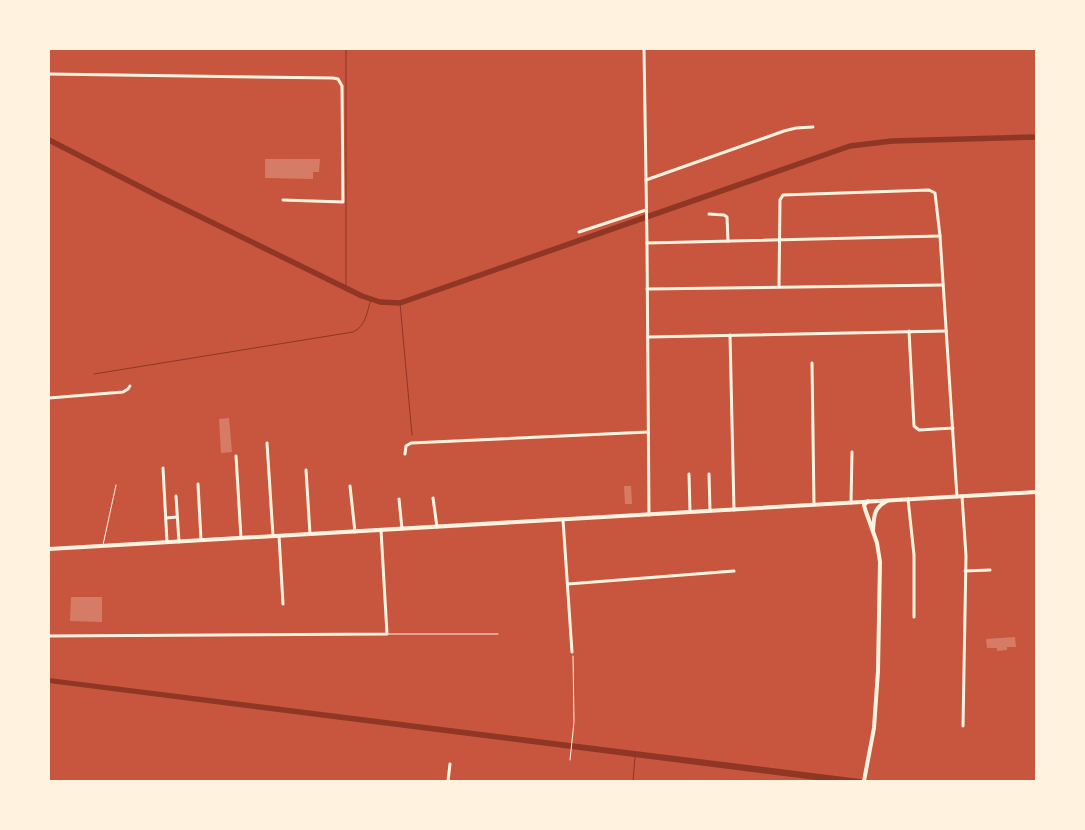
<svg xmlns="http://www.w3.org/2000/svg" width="1085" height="830" font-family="'Open Sans',sans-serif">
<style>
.water{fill:#8f3625}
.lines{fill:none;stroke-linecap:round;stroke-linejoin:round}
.stream{stroke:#8f3625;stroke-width:1}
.canal{stroke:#8f3625;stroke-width:5.5}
.building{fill:#d67c66}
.path{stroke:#fff3e0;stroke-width:1}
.service{stroke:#fff3e0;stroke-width:1}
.minor{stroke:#fff3e0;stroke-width:3}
.tertiary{stroke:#fff3e0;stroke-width:4}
</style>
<rect width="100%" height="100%" fill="#c8553d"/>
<!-- water -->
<polygon class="water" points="49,678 876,781 824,781 49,683"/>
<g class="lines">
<!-- stream -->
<g class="stream">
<polyline points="346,49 346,289"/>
<polyline points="400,303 412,435"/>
<path d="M 94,374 L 353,332 C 366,326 367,312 371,299"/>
<polyline points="633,781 635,757"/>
</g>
<!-- canal -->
<polyline class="canal" points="49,140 162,198 362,296 380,302 400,303 850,146 892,141 1036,137"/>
</g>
<!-- building -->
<g class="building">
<polygon points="265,159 320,159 319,172 313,172 313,179 265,178"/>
<polygon points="229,418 232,452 221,453 219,419"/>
<polygon points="624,486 631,486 632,504 625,504"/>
<polygon points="71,597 102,597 102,622 70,621"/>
<polygon points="1015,637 1016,647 1007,647 1007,650 997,651 997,648 987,648 986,639"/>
</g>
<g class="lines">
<!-- path -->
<polyline class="path" points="570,760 574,722 573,656"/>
<!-- service -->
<g class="service">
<polyline points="103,545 116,485"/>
<polyline points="388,634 498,634"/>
</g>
<!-- minor -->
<g class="minor">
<polyline points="644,49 647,243 649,515"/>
<polyline points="49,74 333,78 338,79 342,86 343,202 283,200"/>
<polyline points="646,180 784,131 796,128 813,127"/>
<polyline points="709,214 724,215 727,217 728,241"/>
<polyline points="579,232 646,210"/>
<polyline points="647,243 940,236"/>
<polyline points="779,286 780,200 783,195 929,190 935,193 940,236 957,497"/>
<polyline points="647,289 943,285"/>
<polyline points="909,331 914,426 919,430 953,428"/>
<polyline points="730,335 734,510"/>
<polyline points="648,337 946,331"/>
<polyline points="812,363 814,505"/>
<polyline points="49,398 123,392 128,389 130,386"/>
<polyline points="267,443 273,536"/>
<polyline points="405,454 406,446 411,443 648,432"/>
<polyline points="236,456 241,538"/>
<polyline points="163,468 167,542"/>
<polyline points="306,470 310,534"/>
<polyline points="689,474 690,512"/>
<polyline points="709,474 710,511"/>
<polyline points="198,484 201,540"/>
<polyline points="350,486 355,532"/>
<polyline points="176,496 179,542"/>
<polyline points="962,496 966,556 963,726"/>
<polyline points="433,498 437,527"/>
<polyline points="399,499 402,529"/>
<polyline points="908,499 914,555 914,617"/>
<polyline points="851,503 852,452"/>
<polyline points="166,518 177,517"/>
<polyline points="563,520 572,652"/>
<polyline points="279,536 283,604"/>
<polyline points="965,571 990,570"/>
<polyline points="568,584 734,571"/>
<polyline points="49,636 387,634 381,530"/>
<polyline points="448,781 450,764"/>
</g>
<!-- tertiary -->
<g class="tertiary">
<path d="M 873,531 C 874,517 873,508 887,501"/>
<polyline points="49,549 1036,492"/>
<polyline points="864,781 874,728 878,671 880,562 877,543 865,509 864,505 868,501"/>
</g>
</g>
<!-- border -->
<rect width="1085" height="830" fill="none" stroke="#fff3e0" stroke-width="100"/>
</svg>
